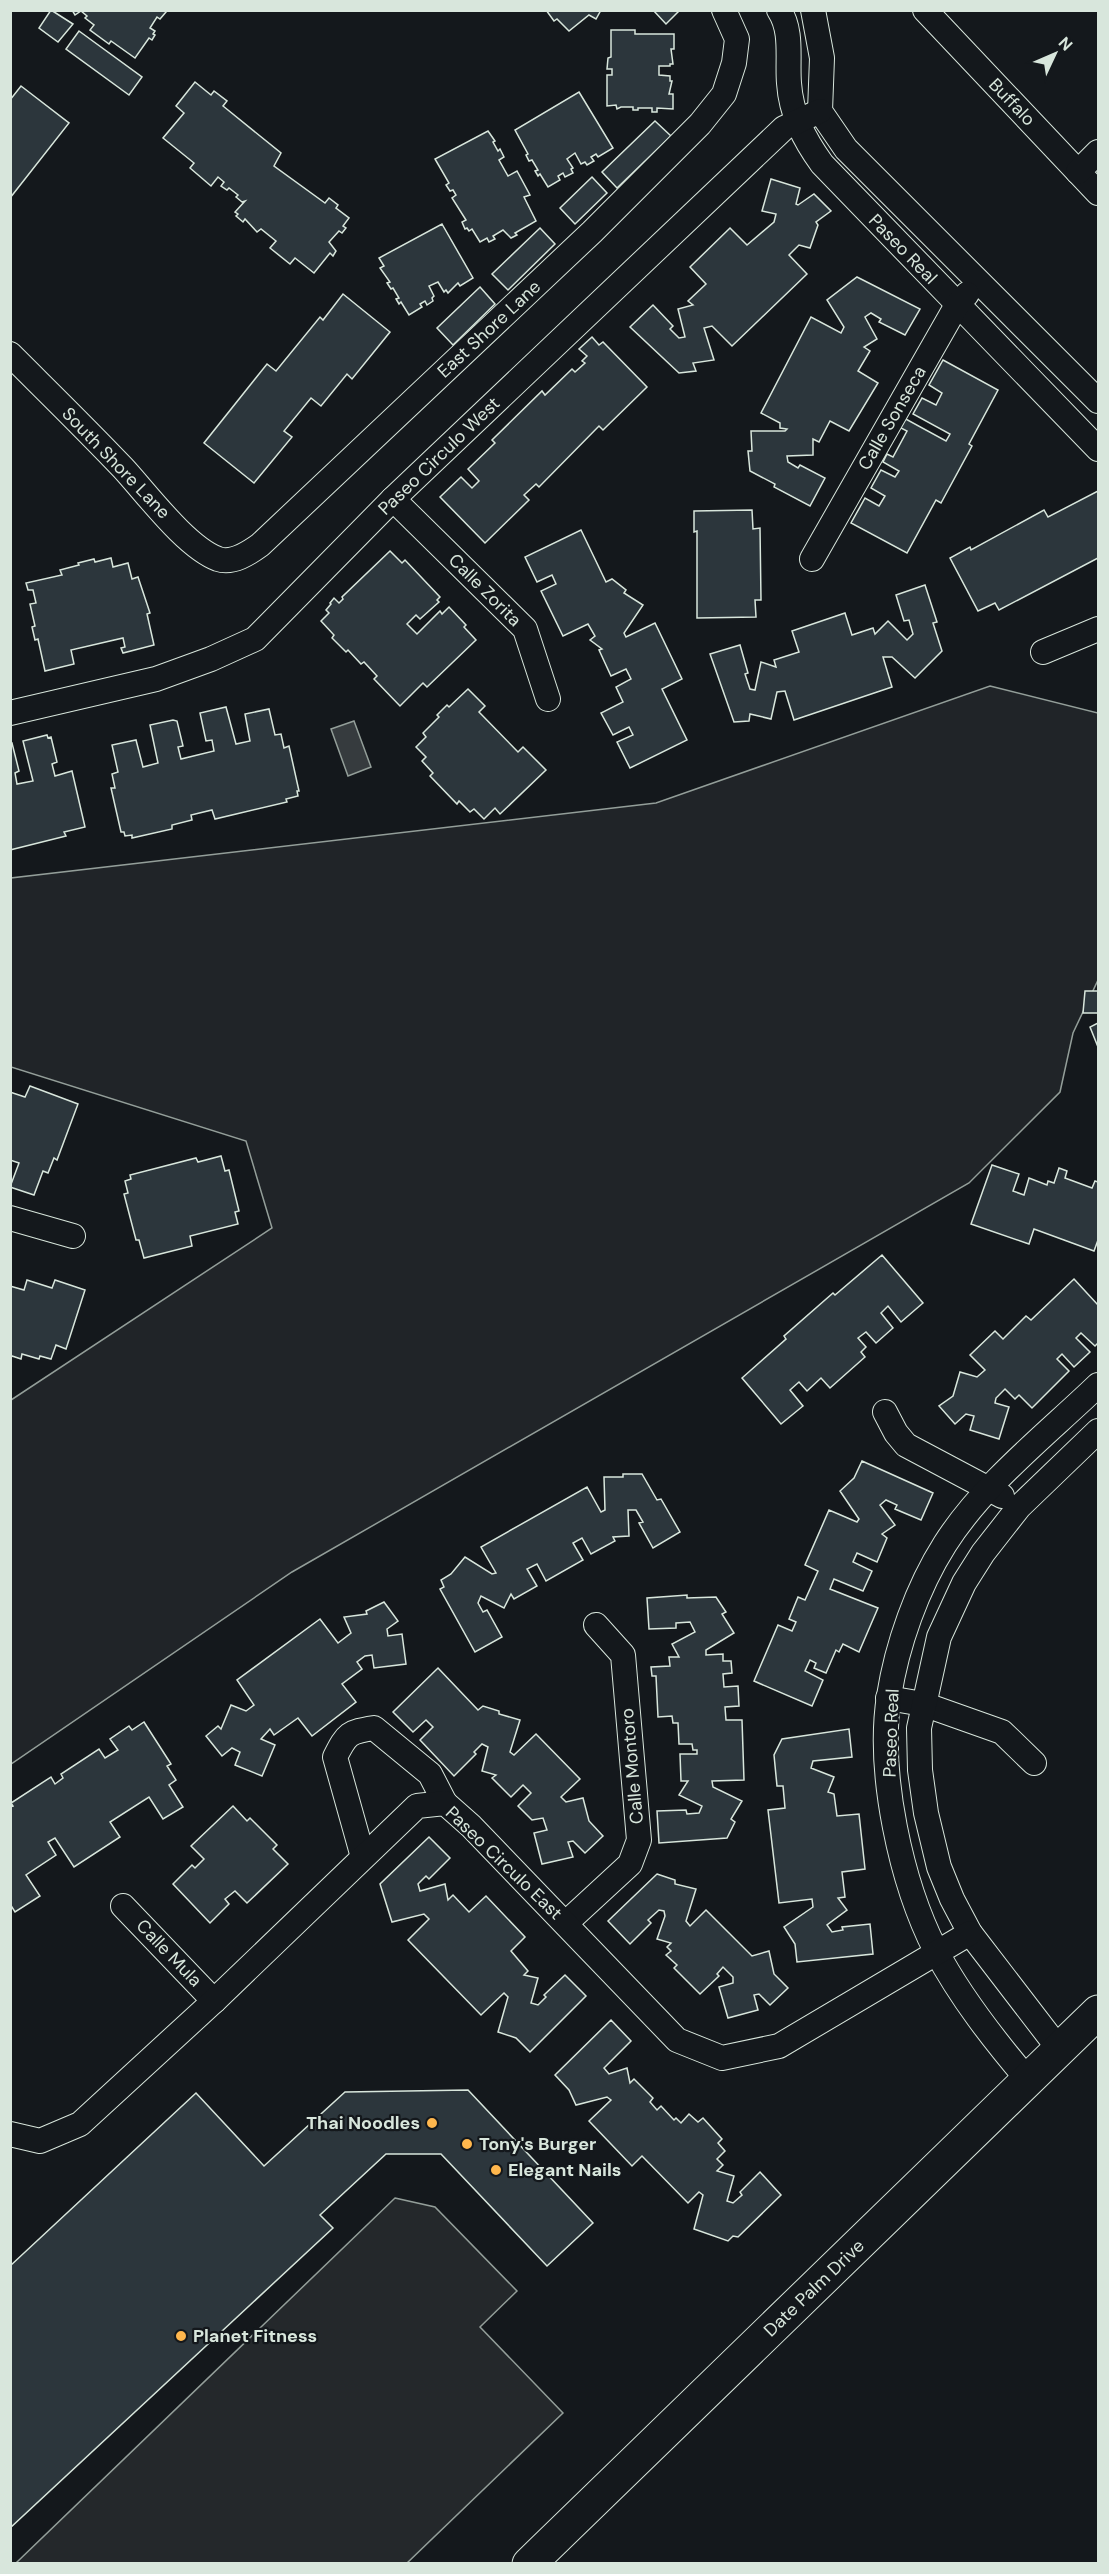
<svg xmlns="http://www.w3.org/2000/svg" width="1109" height="2574" font-family="'DM Sans',sans-serif">
<style>
.green{fill:#202428;stroke:#939e99;stroke-width:1.5}
.parking{fill:#24282b;stroke:#939e99;stroke-width:1.5}
.water{fill:#363b3e;stroke:#939e99;stroke-width:1.5}
.building{fill:#2c363c;stroke:#d8e6dc;stroke-width:1.5}
.lines{fill:none;stroke-linecap:round;stroke-linejoin:round}
.street-casing{stroke:#d8e6dc;stroke-width:26}
.secondary-casing{stroke:#d8e6dc;stroke-width:35}
.street{stroke:#14181c;stroke-width:24}
.secondary{stroke:#14181c;stroke-width:33}
.poi-dot{fill:#ffb74d;stroke:#14181c;stroke-width:2}
.labels{text-anchor:middle;dominant-baseline:central;stroke-width:4.5;stroke-linejoin:round;paint-order:stroke}
.street-label{font-size:18px;fill:#d8e6dc;stroke:#14181c}
.poi-label{font-size:18px;font-weight:bold;fill:#d8e6dc;stroke:#14181c;text-anchor:start}
</style>
<rect width="100%" height="100%" fill="#14181c"/>
<!-- green -->
<polygon class="green" points="990,686 1098,713 1098,980 1073,1033 1060,1092 969,1183 292,1572 11,1764 11,1400 272,1228 246,1141 11,1067 11,878 656,803"/>
<!-- parking -->
<polygon class="parking" points="395,2198 435,2207 517,2291 480,2327 563,2413 407,2563 16,2563"/>
<!-- water -->
<polygon class="water" points="354,721 371,767 348,776 331,729"/>
<!-- building -->
<g class="building">
<polygon points="51,10 73,24 58,42 39,28"/>
<polygon points="72,10 164,10 166,12 160,19 157,17 150,28 155,31 153,34 155,35 152,40 149,38 135,58 111,41 109,44 90,30 94,25 85,18 87,16 81,11 75,15"/>
<polygon points="546,10 601,10 596,19 589,15 569,31 557,19 554,21"/>
<polygon points="653,10 680,10 666,24"/>
<polygon points="611,30 635,30 635,34 674,34 674,49 671,49 673,64 670,64 670,66 659,66 659,75 670,76 670,81 672,81 669,94 673,94 673,109 657,108 657,112 652,112 652,108 638,108 638,110 633,110 633,107 621,107 617,109 616,105 607,106 607,75 612,75 612,69 607,69 608,58 611,57"/>
<polygon points="79,31 142,77 129,95 66,49"/>
<polygon points="195,82 211,95 214,91 227,101 223,106 281,153 274,166 325,203 329,198 338,205 336,208 349,218 343,226 346,228 342,233 339,231 329,242 336,251 333,256 330,253 314,273 295,258 290,264 270,248 276,241 261,229 257,232 245,219 243,222 236,216 238,214 235,212 245,201 242,202 236,197 238,195 229,188 227,190 221,186 224,182 218,177 211,186 190,168 194,163 163,138 184,113 176,106"/>
<polygon points="21,86 69,123 10,198 10,100"/>
<polygon points="579,92 613,148 598,157 596,154 591,157 594,161 587,165 585,162 581,164 575,153 567,159 573,168 571,169 573,173 565,177 563,173 558,176 560,180 548,187 540,174 538,176 535,171 538,170 532,160 529,161 526,155 528,154 515,130"/>
<polygon points="655,121 671,136 617,188 602,172"/>
<polygon points="488,131 495,141 493,142 498,151 500,149 504,157 499,160 508,176 517,171 530,195 524,197 536,221 515,233 517,235 511,238 503,230 493,236 495,239 489,242 487,238 480,242 472,229 469,231 467,228 465,229 462,222 466,220 452,198 456,195 453,190 450,191 446,185 449,183 435,159"/>
<polygon points="592,177 607,193 575,224 560,208"/>
<polygon points="771,179 800,188 796,204 798,205 814,194 831,211 816,222 818,225 810,248 799,245 789,255 807,274 732,346 712,326 704,328 714,360 693,363 696,371 679,373 630,327 653,305 673,326 670,329 679,338 685,337 678,309 693,305 688,301 706,284 690,267 730,228 747,245 774,222 776,214 762,211"/>
<polygon points="442,224 473,278 460,286 458,283 448,293 446,290 444,292 438,282 429,286 434,296 432,298 433,301 427,305 425,301 420,304 422,307 409,315 401,302 399,304 396,299 399,298 393,288 391,289 387,283 390,282 380,268 384,266 379,258"/>
<polygon points="540,228 555,244 508,290 492,274"/>
<polygon points="857,277 920,309 905,335 879,322 881,319 871,313 865,317 877,339 864,347 870,351 858,371 878,383 849,431 830,421 819,442 813,439 813,455 787,456 788,462 798,468 800,465 825,478 810,506 774,487 775,484 750,471 748,451 752,451 751,431 785,431 787,429 780,428 780,423 761,413 811,317 841,333 844,327 827,300"/>
<polygon points="480,287 495,304 453,345 437,328"/>
<polygon points="343,294 390,332 352,379 347,374 321,406 311,398 284,431 292,437 254,483 204,443 267,364 276,371 320,317 323,320"/>
<polygon points="592,337 599,345 603,342 647,387 603,430 599,426 539,487 536,484 524,495 529,500 485,543 440,497 461,477 472,488 479,481 468,469 495,443 492,440 542,391 545,395 572,369 575,372 585,363 582,361 587,356 579,349"/>
<polygon points="943,360 998,390 969,444 972,446 941,503 936,500 907,553 851,523 865,498 879,506 885,496 871,488 881,470 895,477 899,471 883,462 887,454 893,457 907,431 899,427 904,418 946,441 950,434 913,414 922,398 936,405 942,393 929,385"/>
<polygon points="1098,491 1098,558 999,610 995,603 978,611 950,558 970,547 971,550 1044,510 1048,517"/>
<polygon points="752,510 753,529 760,528 761,600 755,600 756,617 697,618 697,531 694,532 694,511"/>
<polygon points="581,530 606,582 612,579 626,590 624,593 643,605 624,633 626,637 655,623 682,679 662,689 687,740 630,768 617,742 633,735 629,727 613,735 601,713 623,702 616,687 631,679 626,669 611,676 599,650 602,649 590,640 595,636 588,624 563,636 541,591 556,584 552,575 537,582 525,557"/>
<polygon points="390,551 402,563 405,560 440,597 437,600 439,602 420,619 416,615 407,624 417,634 440,611 442,614 449,607 466,625 464,627 476,640 427,687 423,683 400,706 374,679 377,676 364,662 361,664 348,650 346,652 332,638 334,635 321,621 329,613 326,610 331,604 330,603 334,598 339,603 343,599 342,597"/>
<polygon points="111,558 113,567 128,563 132,579 138,577 150,613 147,614 154,645 123,653 121,648 125,647 123,638 71,650 74,664 45,671 38,639 35,640 32,627 35,626 30,604 36,603 33,590 28,590 26,583 62,575 60,570 79,565 78,563 94,559 95,562"/>
<polygon points="925,585 937,622 933,623 942,651 915,678 892,657 883,657 892,687 794,720 785,691 777,692 771,719 750,714 749,721 734,722 710,654 740,645 748,673 745,674 750,689 755,690 761,662 776,667 774,660 799,652 792,631 845,613 852,635 873,628 875,634 888,621 907,640 913,634 909,620 904,621 896,595"/>
<polygon points="468,689 485,706 479,712 518,752 523,747 546,770 500,814 495,808 484,819 474,809 470,812 459,801 457,804 430,776 433,773 422,761 426,757 416,747 426,737 423,733 439,717 437,715 447,705 449,707"/>
<polygon points="226,707 236,744 250,741 245,714 269,709 275,735 281,734 284,748 289,746 299,791 297,791 298,796 286,799 287,802 215,819 212,810 191,815 192,820 172,825 172,829 132,838 132,835 125,836 124,832 121,832 111,788 115,788 112,774 118,772 112,745 136,740 143,767 158,763 150,725 173,720 177,721 183,746 178,747 181,759 214,751 212,740 206,741 200,713"/>
<polygon points="47,735 48,738 51,737 57,762 52,764 55,776 72,771 85,827 64,832 66,836 10,850 10,744 12,743 19,771 15,773 17,784 33,781 23,741"/>
<polygon points="1085,991 1098,991 1098,1013 1083,1013"/>
<polygon points="1098,1023 1098,1047 1090,1027"/>
<polygon points="30,1086 78,1104 57,1160 54,1158 48,1173 43,1171 34,1195 10,1187 19,1163 10,1160 10,1092 25,1097"/>
<polygon points="221,1156 225,1171 229,1170 239,1211 235,1212 238,1224 190,1236 192,1246 144,1258 139,1240 136,1240 124,1194 128,1193 125,1181 131,1179 130,1175 196,1158 198,1162"/>
<polygon points="992,1165 1019,1174 1013,1191 1024,1195 1029,1178 1047,1185 1048,1181 1054,1183 1059,1168 1067,1171 1065,1178 1092,1188 1095,1181 1098,1182 1098,1240 1094,1251 1034,1229 1029,1244 971,1224"/>
<polygon points="882,1255 923,1303 901,1322 888,1306 881,1313 893,1328 876,1343 866,1332 858,1338 866,1347 861,1352 865,1357 830,1388 821,1378 807,1391 799,1382 790,1390 803,1406 781,1424 742,1378 786,1339 784,1336 833,1293 835,1295"/>
<polygon points="1074,1279 1098,1305 1098,1343 1095,1346 1081,1333 1076,1338 1090,1352 1074,1367 1062,1354 1057,1359 1069,1371 1032,1408 1019,1395 1015,1399 1005,1389 996,1398 995,1403 1009,1407 999,1439 970,1430 974,1416 966,1414 955,1424 939,1406 953,1396 960,1372 977,1377 985,1370 970,1355 995,1331 1003,1339 1026,1316 1031,1320"/>
<polygon points="27,1280 52,1288 55,1280 85,1290 66,1349 56,1345 51,1359 40,1356 39,1359 22,1354 21,1359 12,1356 10,1360 10,1286 24,1290"/>
<polygon points="862,1461 933,1493 921,1520 895,1509 897,1505 886,1500 880,1505 895,1525 882,1534 887,1538 877,1562 857,1553 853,1562 872,1571 863,1591 834,1579 830,1589 878,1608 859,1652 843,1644 839,1652 836,1650 826,1673 814,1668 816,1663 810,1660 805,1671 823,1680 812,1706 754,1681 778,1625 792,1631 796,1622 789,1619 798,1597 805,1600 818,1571 805,1565 829,1510 857,1522 859,1519 840,1491 854,1478"/>
<polygon points="623,1474 642,1474 657,1500 661,1499 680,1532 653,1548 639,1523 643,1522 636,1510 628,1510 629,1536 613,1537 615,1541 591,1554 582,1538 573,1543 583,1560 546,1581 537,1564 527,1569 537,1586 514,1599 511,1594 504,1608 481,1596 478,1603 483,1612 487,1610 502,1637 475,1652 440,1589 444,1587 441,1580 451,1574 465,1557 492,1574 496,1573 481,1547 587,1487 601,1512 605,1510 604,1477 623,1477"/>
<polygon points="687,1595 687,1598 716,1597 726,1612 722,1614 734,1633 706,1650 706,1655 723,1654 723,1661 731,1661 732,1673 723,1674 724,1687 738,1686 739,1706 725,1707 726,1720 742,1720 744,1780 712,1781 713,1787 742,1801 731,1819 735,1822 727,1838 659,1843 657,1811 686,1810 687,1814 699,1813 702,1806 679,1795 688,1781 681,1781 680,1754 697,1754 697,1750 693,1750 692,1744 679,1744 678,1723 673,1723 672,1716 658,1717 656,1676 652,1676 651,1667 670,1666 669,1657 679,1657 672,1644 695,1632 690,1622 676,1623 676,1628 649,1629 647,1598"/>
<polygon points="384,1602 398,1621 387,1629 388,1636 402,1634 406,1664 374,1668 372,1655 365,1656 357,1662 362,1669 342,1684 356,1702 312,1736 298,1718 274,1735 270,1729 261,1739 275,1745 262,1776 235,1765 240,1752 232,1748 222,1756 206,1736 218,1726 221,1729 231,1705 246,1711 254,1705 237,1680 320,1619 338,1643 351,1633 344,1617 367,1614 366,1611"/>
<polygon points="438,1668 478,1710 483,1706 499,1711 499,1714 520,1720 510,1752 514,1755 536,1734 580,1779 561,1797 566,1802 583,1798 589,1821 603,1836 585,1853 573,1841 568,1842 573,1857 542,1864 534,1833 547,1830 543,1818 532,1820 518,1806 531,1793 523,1785 511,1797 492,1778 496,1775 482,1771 488,1747 482,1744 474,1752 476,1754 454,1776 420,1740 433,1727 426,1720 413,1732 393,1712"/>
<polygon points="144,1722 171,1764 167,1766 176,1780 169,1785 183,1807 163,1819 149,1797 110,1822 120,1837 74,1867 55,1838 48,1842 56,1855 26,1875 40,1896 15,1912 10,1904 10,1807 13,1806 11,1803 51,1777 55,1784 63,1778 61,1774 99,1749 105,1758 118,1750 110,1739 129,1726 132,1730"/>
<polygon points="849,1729 852,1757 813,1761 811,1768 834,1777 828,1792 834,1794 837,1816 859,1814 865,1869 842,1872 845,1897 838,1898 847,1910 827,1925 832,1932 843,1930 842,1927 870,1924 873,1954 797,1962 795,1944 784,1927 813,1907 812,1899 779,1903 768,1810 785,1808 783,1786 777,1786 774,1755 782,1739"/>
<polygon points="233,1806 247,1821 250,1818 277,1845 273,1849 288,1864 247,1903 235,1891 225,1899 229,1904 210,1923 173,1884 192,1865 195,1868 204,1859 191,1846"/>
<polygon points="429,1837 450,1858 429,1879 426,1876 418,1884 420,1891 445,1884 448,1900 453,1895 469,1912 486,1896 525,1937 511,1951 528,1971 524,1975 538,1978 531,2003 538,2005 546,1997 544,1995 565,1975 586,1996 530,2052 516,2038 498,2032 508,1997 504,1993 481,2015 408,1940 429,1919 424,1914 392,1922 380,1884"/>
<polygon points="657,1874 675,1880 675,1884 696,1889 686,1921 690,1926 706,1910 752,1956 769,1951 774,1974 788,1988 770,2005 759,1994 754,1995 758,2010 728,2018 719,1987 733,1983 733,1977 723,1967 717,1974 719,1976 700,1994 674,1968 677,1965 666,1955 671,1951 667,1947 671,1943 657,1939 665,1916 664,1911 659,1910 648,1920 651,1923 630,1944 608,1921"/>
<polygon points="611,2020 631,2041 604,2068 609,2074 627,2068 630,2083 634,2079 653,2098 650,2102 657,2110 661,2106 674,2120 676,2118 681,2123 689,2114 698,2122 703,2118 722,2139 718,2143 725,2151 717,2159 723,2165 717,2171 734,2176 727,2201 733,2203 742,2195 740,2192 760,2172 781,2195 738,2237 733,2236 728,2241 694,2229 703,2195 699,2192 688,2203 642,2156 632,2166 589,2121 611,2100 607,2097 576,2105 569,2090 555,2075"/>
<polygon points="468,2090 593,2223 547,2266 441,2154 386,2154 320,2215 333,2228 10,2528 10,2266 196,2093 264,2166 345,2092"/>
</g>
<g class="lines">
<!-- street casing -->
<g class="street-casing">
<g id="street">
<path d="M 779,10 C 793,31 787,59 789,83 C 791,114 804,139 822,164 L 1098,449"/>
<polyline points="813,10 822,58 820,111 846,149 1098,401"/>
<polyline points="925,10 1098,193"/>
<polyline points="1078,172 1098,152"/>
<path d="M 10,354 C 48,392 86,429 123,468 C 147,494 186,547 218,559 C 233,564 249,553 260,545 L 592,232 L 700,124 L 724,94 L 734,63 L 737,39 L 724,10"/>
<polyline points="393,499 525,629 548,699"/>
<polyline points="812,559 957,305 967,294"/>
<polyline points="1043,652 1098,629"/>
<polyline points="10,713 156,679 211,659 255,639 393,499 784,128 820,111"/>
<polyline points="10,1218 73,1236"/>
<polyline points="885,1412 896,1433 906,1445 1002,1496"/>
<polyline points="888,1698 923,1704 1002,1732 1034,1763"/>
<path d="M 363,1857 L 335,1757 C 347,1733 349,1732 374,1728 L 430,1774 L 445,1803"/>
<polyline points="123,1906 214,2001"/>
<polyline points="566,1923 630,1864 639,1840 623,1655 596,1625"/>
<polyline points="1059,2049 970,1933 952,1899 939,1867 926,1813 920,1770 919,1728 939,1637 964,1583 983,1553 1019,1507 1098,1431"/>
<path d="M 1028,2080 C 994,2040 961,1998 936,1951 C 901,1883 877,1773 889,1696 C 897,1645 917,1588 945,1544 C 983,1484 1047,1434 1098,1385"/>
<polyline points="10,2134 40,2141 80,2124 214,2001 417,1806 445,1803 471,1826 677,2040 722,2058 779,2046 970,1933"/>
</g>
</g>
<!-- secondary casing -->
<g class="secondary-casing">
<polyline id="secondary" points="529,2564 1098,2012"/>
</g>
<!-- street -->
<use href="#street" class="street"/>
<!-- secondary -->
<use href="#secondary" class="secondary"/>
</g>
<!-- markers -->
<g class="poi-dot">
<circle cx="432" cy="2123" r="6"/>
<circle cx="467" cy="2144" r="6"/>
<circle cx="496" cy="2170" r="6"/>
<circle cx="181" cy="2336" r="6"/>
</g>
<g class="labels">
<!-- street labels -->
<g class="street-label">
<text transform="translate(1012 102) rotate(46)">Buffalo</text>
<text transform="translate(903 249) rotate(46)">Paseo Real</text>
<text transform="translate(489 329) rotate(-43)">East Shore Lane</text>
<text transform="translate(892 418) rotate(-60)">Calle Sonseca</text>
<text transform="translate(439 456) rotate(-44)">Paseo Circulo West</text>
<text transform="translate(116 463) rotate(46)">South Shore Lane</text>
<text transform="translate(485 590) rotate(45)">Calle Zorita</text>
<text transform="translate(891 1733) rotate(-88)">Paseo Real</text>
<text transform="translate(632 1766) rotate(-95)">Calle Montoro</text>
<text transform="translate(504 1863) rotate(44)">Paseo Circulo East</text>
<text transform="translate(169 1953) rotate(46)">Calle Mula</text>
<text transform="translate(814 2288) rotate(-44)">Date Palm Drive</text>
</g>
<!-- poi labels -->
<g class="poi-label">
<text x="420" y="2123" text-anchor="end">Thai Noodles</text>
<text x="479" y="2144">Tony's Burger</text>
<text x="508" y="2170">Elegant Nails</text>
<text x="193" y="2336">Planet Fitness</text>
</g>
</g>
<!-- border -->
<rect width="1109" height="2574" fill="none" stroke="#d8e6dc" stroke-width="24"/>
<!-- north arrow -->
<g transform="translate(1055 54) rotate(46)" stroke="#14181c" stroke-width="4.5" paint-order="stroke">
<path d="M0-4.5L10 22L0 15L-10 22Z" fill="#d8e6dc"/>
<text y="-9" font-size="16" font-weight="bold" text-anchor="middle" fill="#d8e6dc">N</text>
</g>
</svg>
